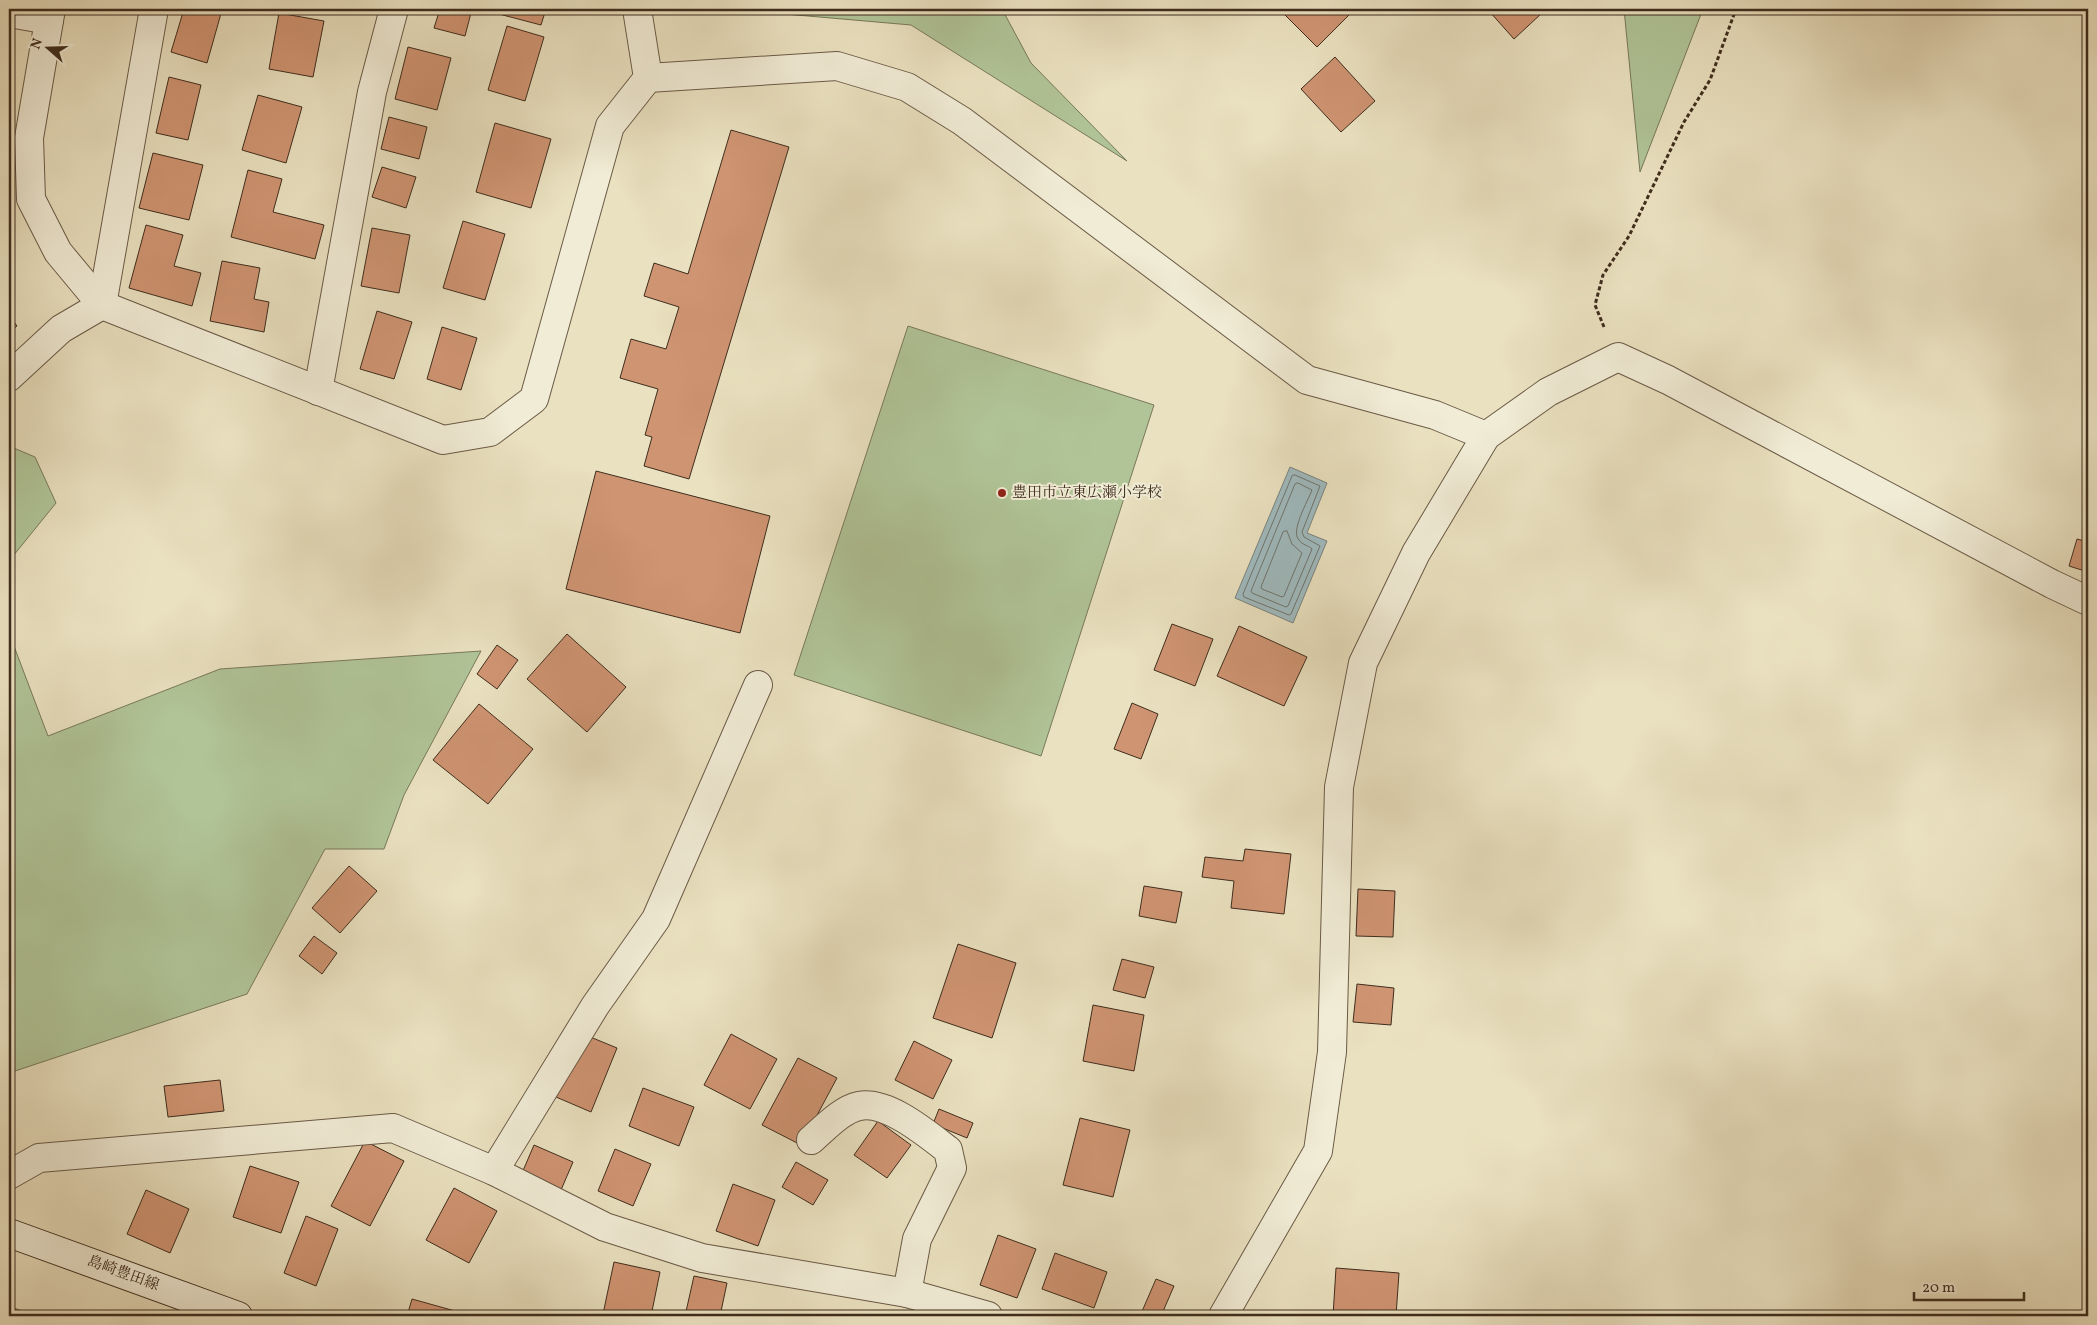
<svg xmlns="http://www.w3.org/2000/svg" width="2097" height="1325" font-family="Vollkorn,'Noto Serif JP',serif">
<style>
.green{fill:#b0c497;stroke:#78785a}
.water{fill:#9fbabe;stroke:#79827e}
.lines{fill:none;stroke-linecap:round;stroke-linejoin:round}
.shore{stroke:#6f746e;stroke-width:1}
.building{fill:#cf9472;stroke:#3f2d1d}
.street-casing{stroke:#6a5a46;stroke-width:30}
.secondary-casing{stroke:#3f2d1d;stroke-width:30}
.path{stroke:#3f2d1d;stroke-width:3;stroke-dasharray:4 2.5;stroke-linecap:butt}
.street{stroke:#f1ecd6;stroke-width:28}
.secondary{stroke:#f1ecd6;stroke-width:28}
.poi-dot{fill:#8f2418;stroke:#f1ecd6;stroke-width:2}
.labels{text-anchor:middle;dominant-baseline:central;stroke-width:4;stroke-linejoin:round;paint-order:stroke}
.poi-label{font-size:15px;fill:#3f2d1d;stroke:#f1ecd6;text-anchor:start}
.street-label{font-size:15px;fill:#3f2d1d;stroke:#f1ecd6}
</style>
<rect width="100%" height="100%" fill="#eae1c0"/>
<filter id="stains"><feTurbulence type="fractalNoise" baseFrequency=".004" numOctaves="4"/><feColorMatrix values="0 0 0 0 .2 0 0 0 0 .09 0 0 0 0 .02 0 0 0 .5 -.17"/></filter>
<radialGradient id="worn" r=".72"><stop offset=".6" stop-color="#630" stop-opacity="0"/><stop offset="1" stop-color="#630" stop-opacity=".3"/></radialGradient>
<!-- green -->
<g class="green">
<polygon points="757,9 1002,9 1031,63 1127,161 911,25 762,12"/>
<polygon points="1624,9 1703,9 1640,172"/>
<polygon points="908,326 1154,405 1041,756 794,675"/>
<polygon points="9,446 35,457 56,503 9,561"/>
<polygon points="9,633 48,736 220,669 481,651 404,795 384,849 325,849 247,994 9,1073"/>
<polygon points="9,1306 35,1316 9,1316"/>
</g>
<!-- water -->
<polygon class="water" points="1290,467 1327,483 1307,533 1327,541 1293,623 1235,598"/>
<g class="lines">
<!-- shore -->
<g class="shore">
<polygon points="1295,475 1320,486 1302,532 1304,537 1320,546 1291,614 1289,615 1244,597 1243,594 1292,476"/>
<path d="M 1298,483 L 1312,490 C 1308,501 1290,531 1299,540 C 1302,545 1308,545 1312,549 L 1288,606 L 1286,607 L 1252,593 L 1251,591 L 1295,484 Z"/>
<polygon points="1287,531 1292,544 1302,553 1284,596 1282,597 1262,589 1261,587 1283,532"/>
</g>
</g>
<!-- building -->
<g class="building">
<polygon points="184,9 222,10 207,63 171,52"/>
<polygon points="440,9 472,9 465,36 434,28"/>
<polygon points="501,9 546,9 541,25 499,14"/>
<polygon points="1279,9 1355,9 1317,47"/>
<polygon points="1491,9 1539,9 1542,13 1514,39 1489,11"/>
<polygon points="279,13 324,21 313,77 269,69"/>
<polygon points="507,26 544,37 525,101 488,90"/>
<polygon points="408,47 451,58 437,110 395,99"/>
<polygon points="1335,57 1375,101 1341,132 1301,89"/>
<polygon points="169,77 201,85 188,140 156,133"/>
<polygon points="258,95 302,107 286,163 242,150"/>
<polygon points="389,117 427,127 419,159 381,149"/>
<polygon points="495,123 551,139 531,208 476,192"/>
<polygon points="731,130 789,147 689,479 644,466 652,437 645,435 658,389 620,378 631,339 666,349 679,307 644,296 654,263 688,274"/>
<polygon points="153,153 203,165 189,220 139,208"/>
<polygon points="382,167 416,177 406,208 372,197"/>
<polygon points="248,170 282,179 273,212 324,225 315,259 231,237"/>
<polygon points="463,221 505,234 485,300 443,288"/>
<polygon points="146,225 183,235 174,266 201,273 192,306 129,288"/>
<polygon points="372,228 410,235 399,293 361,286"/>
<polygon points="222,261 260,268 254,299 269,302 264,332 210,321"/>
<polygon points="377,311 412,322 394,379 360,369"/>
<polygon points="9,315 17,326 9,332"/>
<polygon points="442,327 477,338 461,390 427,379"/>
<polygon points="596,471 770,516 740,633 566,589"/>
<polygon points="2077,539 2088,542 2088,572 2069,566"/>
<polygon points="1172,624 1213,639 1195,686 1154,670"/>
<polygon points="1239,626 1307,657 1284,706 1217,676"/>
<polygon points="567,634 626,687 587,732 527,679"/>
<polygon points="497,645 518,660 497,689 477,674"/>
<polygon points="1132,703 1158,714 1141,759 1114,749"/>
<polygon points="479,704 533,749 488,804 433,760"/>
<polygon points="1245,849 1291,854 1284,914 1231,908 1234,881 1202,877 1205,857 1243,861"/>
<polygon points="349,866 377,891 340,933 312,908"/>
<polygon points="1144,886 1182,892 1176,923 1139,916"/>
<polygon points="1358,889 1395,891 1393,937 1356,936"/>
<polygon points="314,936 337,953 322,974 299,956"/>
<polygon points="958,944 1016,963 992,1038 933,1018"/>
<polygon points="1122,959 1154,967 1145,998 1113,990"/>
<polygon points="1357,984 1394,988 1391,1025 1353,1022"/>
<polygon points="1093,1005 1144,1015 1134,1071 1083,1061"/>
<polygon points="583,1034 617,1048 591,1112 556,1097"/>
<polygon points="731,1034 777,1059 750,1109 704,1085"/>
<polygon points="914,1041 952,1060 933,1099 895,1080"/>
<polygon points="798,1058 837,1078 801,1145 762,1125"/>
<polygon points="220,1080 224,1111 168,1117 164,1086"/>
<polygon points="643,1088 694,1107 679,1146 629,1126"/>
<polygon points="939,1109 973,1123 967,1138 933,1124"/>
<polygon points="1080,1118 1130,1130 1113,1197 1063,1185"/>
<polygon points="878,1121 911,1145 887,1178 854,1155"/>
<polygon points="365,1141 404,1161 370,1226 331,1206"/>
<polygon points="534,1145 573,1162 561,1190 522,1173"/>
<polygon points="615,1149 651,1164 633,1206 598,1191"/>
<polygon points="796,1162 828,1180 813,1205 782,1187"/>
<polygon points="250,1166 299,1182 281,1233 233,1217"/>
<polygon points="733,1184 775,1200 758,1246 716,1231"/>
<polygon points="454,1188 497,1211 469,1263 426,1240"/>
<polygon points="146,1190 189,1209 170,1253 127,1234"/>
<polygon points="306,1216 338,1229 316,1286 284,1273"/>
<polygon points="998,1235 1036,1249 1017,1298 980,1285"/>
<polygon points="1055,1253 1107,1272 1094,1308 1042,1289"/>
<polygon points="614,1262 660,1272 651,1316 615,1316 603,1314"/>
<polygon points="1336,1268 1399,1273 1396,1316 1333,1316"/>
<polygon points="694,1276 727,1283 720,1316 685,1316"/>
<polygon points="1156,1279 1174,1286 1161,1316 1140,1316"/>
<polygon points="412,1299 473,1316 407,1316"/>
</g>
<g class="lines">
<!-- street casing -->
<g class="street-casing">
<g id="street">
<polyline points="51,9 29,138 31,199 58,252 102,305 443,440 490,432 534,399 610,126 648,78 637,9"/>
<polyline points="9,13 49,20"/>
<polyline points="648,78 837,66 907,87 962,121 1307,380 1435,415 1486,436"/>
<polyline points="102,305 154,9"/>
<polyline points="9,377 61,329 102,305"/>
<polyline points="318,391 372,92 394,9"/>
<path d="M 811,1140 C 825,1128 841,1110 859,1106 C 887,1100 927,1134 948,1150 L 952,1168 L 917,1239 L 907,1293"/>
<polyline points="494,1171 595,1006 656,919 758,685"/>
<polyline points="9,1175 39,1158 393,1128 494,1171 605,1227 702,1258 907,1293 988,1316"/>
<polyline points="1223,1316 1318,1151 1332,1052 1339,787 1363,663 1416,553 1486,436 1548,392 1618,357 1668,380 2052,584 2088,601"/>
</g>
</g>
<!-- secondary casing -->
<g class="secondary-casing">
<polyline id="secondary" points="9,1233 238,1316"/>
</g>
<!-- path -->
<polyline class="path" points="1604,327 1595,305 1603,275 1629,236 1684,122 1710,80 1736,9"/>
<!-- street -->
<use href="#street" class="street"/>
<!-- secondary -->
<use href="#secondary" class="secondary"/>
</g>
<!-- markers -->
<circle class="poi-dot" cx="1002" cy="493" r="5"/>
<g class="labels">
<!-- poi labels -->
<g class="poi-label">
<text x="1012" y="493">豊田市立東広瀬小学校</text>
</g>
<!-- street labels -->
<g class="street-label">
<text transform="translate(123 1274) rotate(20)">島崎豊田線</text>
</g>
</g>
<!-- margin -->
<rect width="2097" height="1325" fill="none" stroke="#eae1c0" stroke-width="30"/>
<rect x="10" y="10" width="2077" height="1305" fill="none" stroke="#3f2d1d" stroke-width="2.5"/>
<rect x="15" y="15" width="2067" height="1295" fill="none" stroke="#3f2d1d"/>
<!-- north arrow -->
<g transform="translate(48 48) rotate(290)" stroke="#f1ecd6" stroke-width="4" paint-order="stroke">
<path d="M0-4L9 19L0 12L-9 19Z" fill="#3f2d1d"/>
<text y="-8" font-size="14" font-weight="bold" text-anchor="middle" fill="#3f2d1d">N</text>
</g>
<!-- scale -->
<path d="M1914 1292v8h110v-8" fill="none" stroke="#3f2d1d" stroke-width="2.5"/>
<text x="1922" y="1292" font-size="15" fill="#3f2d1d" stroke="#f1ecd6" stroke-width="4" paint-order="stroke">20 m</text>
<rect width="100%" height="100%" filter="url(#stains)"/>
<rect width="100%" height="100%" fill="url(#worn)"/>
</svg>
